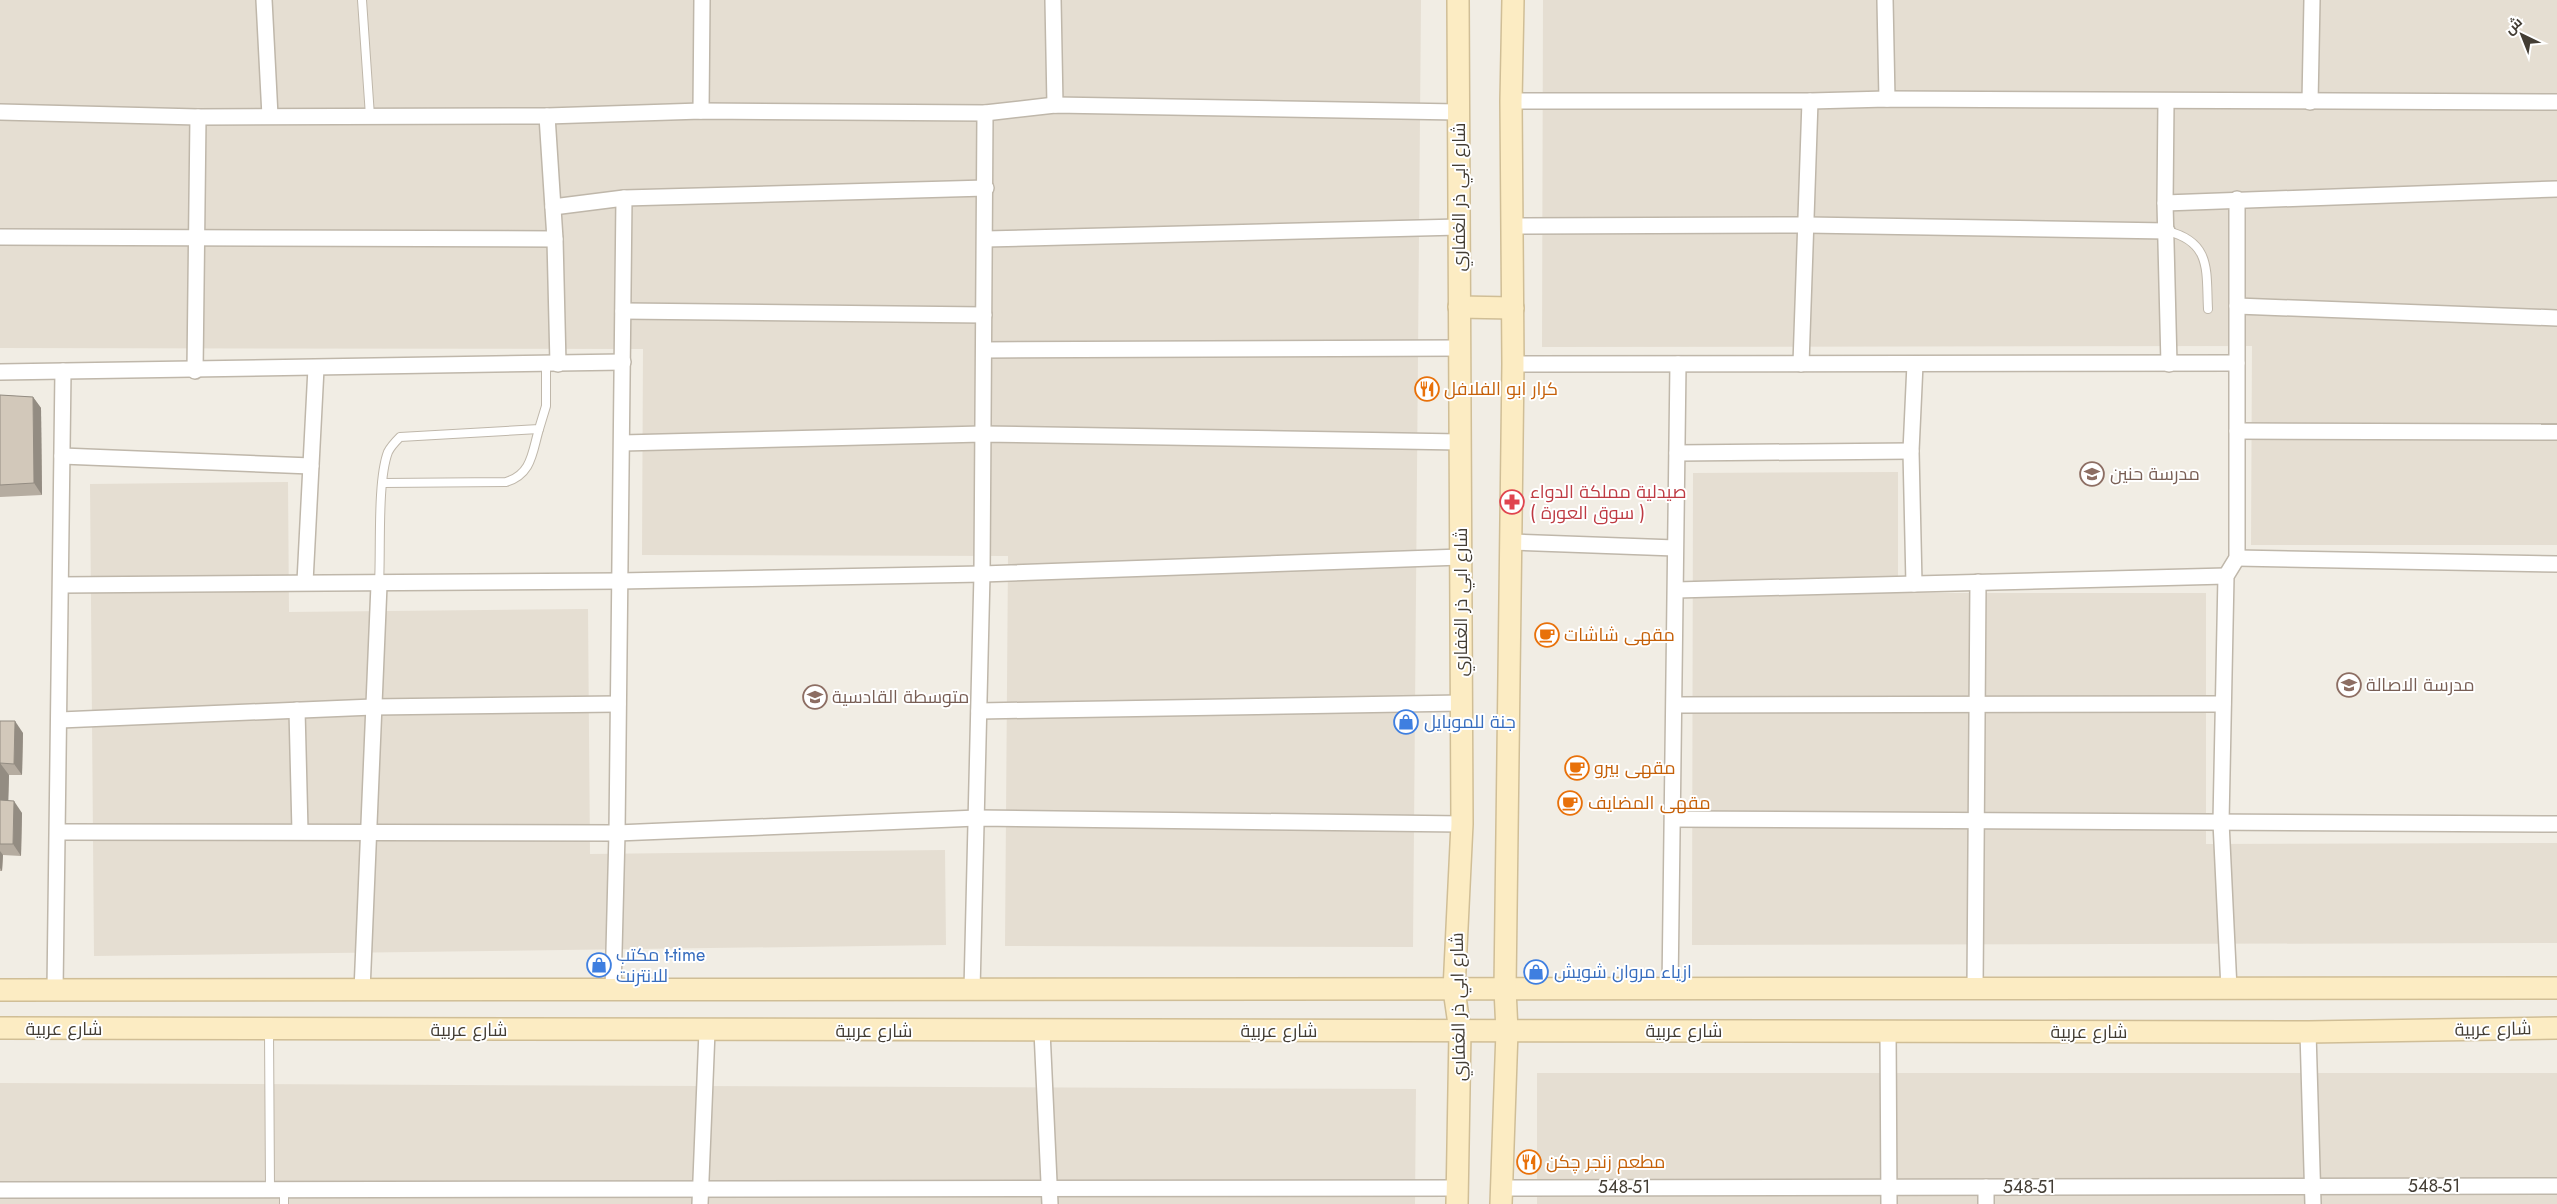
<svg xmlns="http://www.w3.org/2000/svg" width="2557" height="1204" font-family="Jost,Cairo,sans-serif">
<style>
.residential{fill:#e5ded2}
.lines{fill:none;stroke-linecap:round;stroke-linejoin:round}
.lane-casing{stroke:#bfb7aa;stroke-width:10}
.street-casing{stroke:#bfb7aa;stroke-width:18}
.secondary-casing{stroke:#d0be96;stroke-width:24}
.lane{stroke:#fff;stroke-width:8}
.street{stroke:#fff;stroke-width:15}
.secondary{stroke:#fcecc3;stroke-width:21}
.wall{fill:#b5aca0}
.shaded-wall{fill:#938c82}
.building{fill:#d2c8ba;stroke:#938c82}
.labels{text-anchor:middle;dominant-baseline:central;stroke-width:4;stroke-linejoin:round;paint-order:stroke}
.street-label{font-size:18px;fill:#433d34;stroke:#fff}
.food-label{font-size:18px;fill:#c56008;stroke:#fff;text-anchor:start}
.education-label{font-size:18px;fill:#785e54;stroke:#fff;text-anchor:start}
.health-label{font-size:18px;fill:#be3a42;stroke:#fff;text-anchor:start}
.shop-label{font-size:18px;fill:#366cbe;stroke:#fff;text-anchor:start}
</style>
<rect width="100%" height="100%" fill="#f1ede4"/>
<!-- residential -->
<g class="residential">
<polygon points="0,0 1421,0 1413,947 1005,946 1008,556 642,555 643,349 0,348"/>
<polygon points="1543,0 2557,0 2557,545 2251,545 2252,346 1542,347"/>
<polygon points="1898,472 1898,593 2206,593 2206,844 2557,843 2557,943 1692,945 1693,473"/>
<polygon points="288,482 289,612 588,609 590,854 945,850 946,945 94,956 90,484"/>
<rect x="1537" y="1073" width="1020" height="131"/>
<polygon points="0,1083 1416,1089 1415,1204 0,1204"/>
</g>
<g class="lines">
<!-- lane casing -->
<g class="lane-casing">
<g id="lane">
<polyline points="362,0 370,116"/>
<path d="M 2167,231 C 2212,242 2206,271 2208,309"/>
<path d="M 383,483 L 506,482 C 532,474 532,453 539,429"/>
<path d="M 379,584 C 381,551 377,481 388,452 C 391,446 395,442 400,437 L 539,429 L 546,406 L 546,364"/>
<polyline points="269,1030 270,1190"/>
<polyline points="284,1204 284,1190"/>
</g>
</g>
<!-- street casing -->
<g class="street-casing">
<g id="street">
<polyline points="264,0 270,116"/>
<polyline points="1053,0 1055,105"/>
<polyline points="1885,0 1887,99"/>
<polyline points="1511,101 1810,101 1887,99 2557,102"/>
<polyline points="2166,102 2165,203 2169,364"/>
<polyline points="2310,102 2312,0"/>
<polyline points="701,111 702,0"/>
<polyline points="0,112 198,117 547,116 701,111 985,113 1055,105 1458,112"/>
<polyline points="547,116 555,239 558,364"/>
<polyline points="2165,203 2557,189"/>
<polyline points="553,207 624,198 986,188"/>
<polyline points="1512,226 1807,225 2167,231"/>
<polyline points="0,237 555,239"/>
<polyline points="985,239 1459,227"/>
<polyline points="2237,306 2557,318"/>
<polyline points="623,311 984,315"/>
<polyline points="984,350 1460,348"/>
<polyline points="1513,364 2237,363"/>
<polyline points="1801,364 1810,101"/>
<polyline points="195,371 198,117"/>
<polyline points="0,372 623,362"/>
<polyline points="2237,431 2557,432"/>
<polyline points="622,443 982,434 1460,442"/>
<polyline points="1677,453 1911,451"/>
<polyline points="62,456 311,466"/>
<polyline points="1510,542 1675,548"/>
<polyline points="2237,558 2557,564"/>
<polyline points="305,582 316,368"/>
<polyline points="1914,584 1911,451 1915,364"/>
<polyline points="61,585 619,581 982,574 1461,557"/>
<polyline points="1676,590 2226,576"/>
<polyline points="1675,705 2223,704"/>
<polyline points="297,710 300,831"/>
<polyline points="979,711 1461,703"/>
<polyline points="60,720 373,707 618,704"/>
<polyline points="1674,819 2557,824"/>
<polyline points="59,832 617,833 977,818 1462,824"/>
<polyline points="1670,989 1678,364"/>
<polyline points="1975,989 1978,582"/>
<polyline points="2229,989 2221,822 2226,576 2237,558 2237,199"/>
<polyline points="55,990 63,371"/>
<polyline points="972,990 982,574 985,113"/>
<polyline points="362,991 379,585"/>
<polyline points="613,991 617,833 624,198"/>
<polyline points="1042,1031 1050,1204"/>
<polyline points="1888,1031 1889,1204"/>
<polyline points="2308,1032 2313,1204"/>
<polyline points="1501,1188 2557,1186"/>
<polyline points="0,1190 1457,1188"/>
<polyline points="700,1204 707,1031"/>
<polyline points="1986,1204 1986,1187"/>
</g>
</g>
<!-- secondary casing -->
<g class="secondary-casing">
<g id="secondary">
<polyline points="1459,307 1513,308"/>
<polyline points="0,990 2557,988"/>
<polyline points="0,1028 2308,1032 2557,1028"/>
<polyline points="1457,1204 1460,1031 1454,990 1462,824 1458,0"/>
<polyline points="1501,1204 1507,1031 1505,989 1513,364 1511,101 1513,0"/>
</g>
</g>
<!-- lane -->
<use href="#lane" class="lane"/>
<!-- street -->
<use href="#street" class="street"/>
<!-- secondary -->
<use href="#secondary" class="secondary"/>
</g>
<!-- wall -->
<g class="wall">
<polygon points="0,395 33,397 41,408 42,495 0,497"/>
<polygon points="0,721 23,733 22,775 9,775 8,801 22,813 21,856 3,855 2,871 0,871"/>
</g>
<!-- shaded-wall -->
<g class="shaded-wall">
<polygon points="33,397 41,408 42,495 34,483"/>
<polygon points="15,721 23,733 22,775 14,764"/>
<polygon points="0,763 9,775 8,812 0,801"/>
<polygon points="14,801 22,813 21,856 13,844"/>
<polygon points="0,851 3,855 2,871 0,868"/>
</g>
<!-- building -->
<g class="building">
<polygon points="0,395 33,397 34,483 0,485"/>
<polygon points="0,721 15,721 14,764 0,763 0,778"/>
<polygon points="0,800 14,801 13,844 0,844"/>
</g>
<!-- icons -->
<defs>
<g id="restaurant-ring" transform="scale(1.25)"><circle r="9.5" fill="#fff" stroke="#e8710a" stroke-width="1.5"/><path d="M-5-6h1v4h1v-4h1v4h1v-4h1v5L-1.5 .5V6h-2V.5L-5-1ZM5-6V6H3V1.5H1.5Q1.5-4 5-6Z" fill="#e8710a"/></g>
<g id="school-ring" transform="scale(1.25)"><circle r="9.5" fill="#fff" stroke="#8d6e63" stroke-width="1.5"/><path d="M0-5L7-2L0 1L-7-2ZM-4 1L0 2.5L4 1V4Q0 6-4 4Z" fill="#8d6e63"/></g>
<g id="pharmacy-ring" transform="scale(1.25)"><circle r="9.5" fill="#fff" stroke="#e0444e" stroke-width="1.5"/><path d="M-2-6h4v4h4v4h-4v4h-4v-4h-4v-4h4Z" fill="#e0444e"/></g>
<g id="cafe-ring" transform="scale(1.25)"><circle r="9.5" fill="#fff" stroke="#e8710a" stroke-width="1.5"/><path d="M-5.5-4.5H6V0H3Q3 3.5 0 3.5H-2.5Q-5.5 3.5-5.5 0ZM3-3.2v2h1.7v-2ZM-6 4.5H4V6H-6Z" fill="#e8710a"/></g>
<g id="shop-ring" transform="scale(1.25)"><circle r="9.5" fill="#fff" stroke="#3f7fe0" stroke-width="1.5"/><path d="M-5-2.5h2.3a2.7 3.5 0 0 1 5.4 0H5L5.5 6h-11ZM-1.5-2.5h3a1.5 2.3 0 0 0-3 0Z" fill="#3f7fe0"/></g>
</defs>
<g fill-rule="evenodd">
<use href="#restaurant-ring" x="1427" y="389"/>
<use href="#school-ring" x="2092" y="474"/>
<use href="#pharmacy-ring" x="1512" y="502"/>
<use href="#cafe-ring" x="1547" y="635"/>
<use href="#school-ring" x="2349" y="685"/>
<use href="#school-ring" x="815" y="697"/>
<use href="#shop-ring" x="1406" y="722"/>
<use href="#cafe-ring" x="1577" y="768"/>
<use href="#cafe-ring" x="1570" y="803"/>
<use href="#shop-ring" x="599" y="965"/>
<use href="#shop-ring" x="1536" y="972"/>
<use href="#restaurant-ring" x="1529" y="1162"/>
</g>
<g class="labels">
<!-- street labels -->
<g class="street-label">
<text transform="translate(1459 197) rotate(-90)">شارع ابي ذر الغفاري</text>
<text transform="translate(1461 602) rotate(-90)">شارع ابي ذر الغفاري</text>
<text transform="translate(1458 1007) rotate(-91)">شارع ابي ذر الغفاري</text>
<text x="64" y="1029">شارع عربية</text>
<text transform="translate(2493 1029) rotate(-1)">شارع عربية</text>
<text x="469" y="1030">شارع عربية</text>
<text x="874" y="1031">شارع عربية</text>
<text x="1279" y="1031">شارع عربية</text>
<text x="1684" y="1031">شارع عربية</text>
<text x="2089" y="1032">شارع عربية</text>
<text x="2434" y="1186">548-51</text>
<text x="1624" y="1187">548-51</text>
<text x="2029" y="1187">548-51</text>
</g>
<!-- food labels -->
<g class="food-label">
<text x="1444" y="389">كرار ابو الفلافل</text>
<text x="1564" y="635">مقهى شاشات</text>
<text x="1594" y="768">مقهى بيرو</text>
<text x="1588" y="803">مقهى المضايف</text>
<text x="1546" y="1162">مطعم زنجر چكن</text>
</g>
<!-- education labels -->
<g class="education-label">
<text x="2110" y="474">مدرسة حنين</text>
<text x="2366" y="685">مدرسة الاصالة</text>
<text x="832" y="697">متوسطة القادسية</text>
</g>
<!-- health labels -->
<g class="health-label">
<text x="1530" y="492">صيدلية مملكة الدواء<tspan x="1530" dy="21">( سوق العورة )</tspan></text>
</g>
<!-- shop labels -->
<g class="shop-label">
<text x="1424" y="722">جنة للموبايل</text>
<text x="616" y="955">مكتب t-time<tspan x="616" dy="21">للانترنت</tspan></text>
<text x="1554" y="972">ازياء مروان شويش</text>
</g>
</g>
<!-- north arrow -->
<g transform="translate(2522 35) rotate(317)" stroke="#ffffff" stroke-width="4" paint-order="stroke">
<path d="M0-4L9 19L0 12L-9 19Z" fill="#433d34"/>
<text y="-8" font-size="14" font-weight="bold" text-anchor="middle" fill="#433d34">ش</text>
</g>
</svg>
